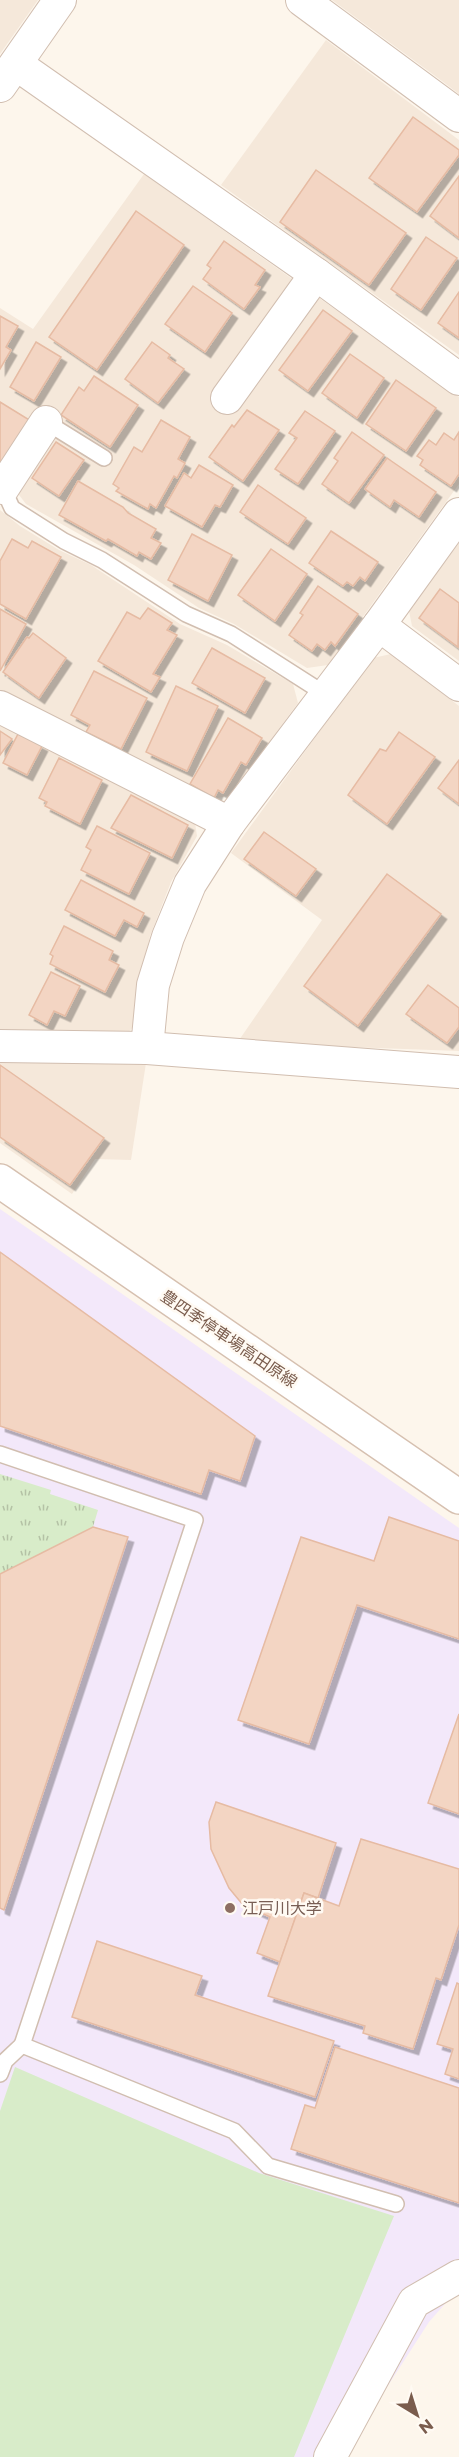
<svg xmlns="http://www.w3.org/2000/svg" width="459" height="2457" font-family="Montserrat,'Noto Sans JP',sans-serif">
<style>
.residential{fill:#f5e8da}
.education{fill:#f3e8fa}
.grass{fill:url(#grass-tufts)}
.pitch{fill:#d8ecc9}
.building{fill:#f3d5c3;stroke:#e6bba3;stroke-width:1.5;filter:url(#shadow)}
.lines{fill:none;stroke-linecap:round;stroke-linejoin:round}
.service-casing{stroke:#d1beb0;stroke-width:18}
.minor-casing{stroke:#d1beb0;stroke-width:34}
.secondary-casing{stroke:#d6c0b0;stroke-width:36}
.service{stroke:#fff;stroke-width:15}
.minor{stroke:#fff;stroke-width:32}
.secondary{stroke:#fff;stroke-width:33}
.education-dot{fill:#8d6e63;stroke:#fffaf3;stroke-width:2}
.labels{text-anchor:middle;dominant-baseline:central;stroke-width:5;stroke-linejoin:round;paint-order:stroke}
.street-label{font-size:16px;fill:#7a5c4d;stroke:#fffaf3}
.education-label{font-size:16px;fill:#785e54;stroke:#fffaf3;text-anchor:start}
</style>
<defs>
<pattern id="grass-tufts" width="24" height="20" patternUnits="userSpaceOnUse" patternTransform="scale(1.5)"><rect width="24" height="20" fill="#d8ecc9"/><path d="M3 7l-1-3M5 7V3M7 7l1-3M15 17l-1-3M17 17v-4M19 17l1-3" fill="none" stroke="#b4c2a5"/></pattern>
<filter id="shadow"><feDropShadow dx="5.5" dy="5.5" stdDeviation="0" flood-color="#0004"/></filter>
</defs>
<rect width="100%" height="100%" fill="#fdf6ec"/>
<!-- residential -->
<g class="residential">
<polygon points="0,0 38,0 0,54"/>
<polygon points="332,0 459,0 459,94 442,81"/>
<polygon points="326,40 459,140 459,355 221,185"/>
<polygon points="144,174 459,397 459,484 328,665 307,668 234,624 199,608 134,565 26,504 16,491 42,411 0,468 0,308 33,329"/>
<polygon points="0,510 20,526 59,550 91,565 180,624 227,645 293,684 298,703 229,796 212,799 0,695"/>
<polygon points="459,543 459,661 412,626 409,611"/>
<polygon points="391,654 459,706 459,1051 237,1043 322,920 231,853 373,658"/>
<polygon points="0,720 194,816 197,836 171,882 150,936 141,979 136,1024 120,1041 0,1036"/>
<polygon points="0,1062 146,1063 131,1160 95,1159 72,1194 0,1143"/>
</g>
<!-- education -->
<polygon class="education" points="0,1209 459,1528 459,2288 429,2322 342,2457 0,2457"/>
<!-- grass -->
<polygon class="grass" points="0,1474 51,1490 50,1494 98,1510 93,1527 0,1574"/>
<!-- pitch -->
<polygon class="pitch" points="15,2067 259,2173 394,2216 294,2457 0,2457 0,2111"/>
<!-- building -->
<g class="building">
<polygon points="413,117 459,150 459,155 417,212 369,178"/>
<polygon points="316,170 406,233 369,285 280,222"/>
<polygon points="459,176 459,238 430,216"/>
<polygon points="136,211 184,245 97,370 49,337"/>
<polygon points="426,237 457,258 421,310 391,289"/>
<polygon points="224,241 265,270 255,285 260,287 244,309 203,279 211,268 207,265"/>
<polygon points="193,286 232,313 205,352 165,324"/>
<polygon points="459,292 459,338 438,323"/>
<polygon points="323,310 352,331 308,391 279,370"/>
<polygon points="0,316 18,326 6,347 11,350 0,369"/>
<polygon points="36,342 61,357 34,401 10,387"/>
<polygon points="152,342 170,355 168,358 184,369 158,403 125,379"/>
<polygon points="350,354 384,378 357,418 322,393"/>
<polygon points="94,376 138,405 110,447 61,415 79,387 84,391"/>
<polygon points="396,380 436,408 406,451 366,424"/>
<polygon points="0,402 31,421 5,465 0,463"/>
<polygon points="247,410 279,430 243,481 209,457 232,425 234,427"/>
<polygon points="305,411 335,431 298,484 275,469 297,438 289,433"/>
<polygon points="161,420 190,437 178,459 185,463 177,478 174,476 156,508 150,504 148,509 116,491 119,488 113,484 134,447 142,452"/>
<polygon points="352,432 384,455 349,503 322,484 338,461 334,458"/>
<polygon points="459,432 459,474 451,486 420,465 423,460 417,456 429,440 436,445 444,433 454,440"/>
<polygon points="56,442 84,460 59,496 32,478"/>
<polygon points="387,458 436,492 419,517 394,500 390,507 365,489"/>
<polygon points="199,465 233,485 220,507 215,505 202,527 165,506 184,473 191,478"/>
<polygon points="78,481 123,507 128,513 156,529 151,538 161,543 151,559 139,552 137,556 108,539 106,541 59,515"/>
<polygon points="258,485 306,518 288,544 240,512"/>
<polygon points="331,531 378,562 365,581 360,577 353,586 347,582 343,586 309,563"/>
<polygon points="192,534 232,555 208,601 168,580"/>
<polygon points="12,539 28,548 32,541 61,557 26,619 0,604 0,561"/>
<polygon points="271,549 307,574 275,621 238,595"/>
<polygon points="318,586 358,614 335,646 331,642 325,650 317,644 312,651 289,635 303,615 300,613"/>
<polygon points="440,589 459,603 458,647 419,618"/>
<polygon points="148,608 172,623 167,630 177,635 153,674 160,677 151,692 98,661 127,612 140,619"/>
<polygon points="0,609 26,624 0,671"/>
<polygon points="33,633 66,658 39,698 3,672 27,637 29,638"/>
<polygon points="212,648 265,678 245,713 192,683"/>
<polygon points="94,671 147,698 121,749 86,732 90,725 71,715"/>
<polygon points="176,686 218,706 187,771 146,752"/>
<polygon points="228,718 262,738 246,765 241,762 223,793 218,790 214,798 190,784"/>
<polygon points="0,731 12,739 0,755"/>
<polygon points="399,732 435,757 387,824 348,795 380,749 386,751"/>
<polygon points="18,734 42,746 27,775 3,763"/>
<polygon points="59,758 102,780 80,824 45,806 47,802 39,798"/>
<polygon points="459,760 459,804 438,788"/>
<polygon points="131,795 188,825 172,858 111,828"/>
<polygon points="97,826 150,853 129,894 81,870 91,850 86,847"/>
<polygon points="264,832 316,869 296,896 244,859"/>
<polygon points="387,874 441,914 358,1026 304,986"/>
<polygon points="81,880 144,913 137,927 124,920 115,936 65,910"/>
<polygon points="64,926 113,951 109,960 119,965 105,992 50,964 53,956 50,954"/>
<polygon points="51,972 80,986 65,1016 54,1011 47,1025 29,1015"/>
<polygon points="428,985 459,1008 459,1027 447,1043 406,1014"/>
<polygon points="0,1065 104,1138 70,1185 0,1137"/>
<polygon points="0,1252 255,1436 240,1481 209,1470 201,1494 0,1426"/>
<polygon points="389,1517 459,1541 459,1639 357,1605 309,1744 238,1720 301,1537 374,1561"/>
<polygon points="93,1527 128,1537 4,1910 0,1908 0,1574"/>
<polygon points="459,1714 459,1814 428,1803"/>
<polygon points="216,1802 336,1843 318,1898 304,1893 280,1962 257,1953 270,1917 243,1905 229,1888 211,1849 209,1822"/>
<polygon points="361,1839 459,1869 459,1925 441,1980 436,1978 413,2049 363,2033 365,2026 268,1996 304,1893 339,1906"/>
<polygon points="97,1941 202,1976 195,1995 334,2041 315,2097 72,2017"/>
<polygon points="457,1983 459,1984 459,2079 445,2074 453,2049 437,2044"/>
<polygon points="335,2047 459,2088 459,2203 291,2149 305,2105 315,2108"/>
</g>
<g class="lines">
<!-- service casing -->
<g class="service-casing">
<g id="service">
<polyline points="46,422 104,458"/>
<polyline points="3,488 12,508 64,541 102,560 186,614 231,634 325,694"/>
<polyline points="0,1454 195,1520 22,2045 234,2131 268,2166 396,2204"/>
<polyline points="0,2074 5,2061 22,2045"/>
</g>
</g>
<!-- minor casing -->
<g class="minor-casing">
<g id="minor">
<polyline points="302,0 459,116"/>
<polyline points="16,64 316,274 459,379"/>
<polyline points="0,86 60,0"/>
<polyline points="227,398 316,274"/>
<polyline points="0,486 3,488 46,422"/>
<polyline points="379,625 459,685"/>
<polyline points="0,707 229,823"/>
<polyline points="0,1046 147,1048 459,1072"/>
<polyline points="147,1048 153,985 168,937 190,884 229,823 379,625 459,514"/>
<polyline points="330,2457 414,2302 459,2276"/>
</g>
</g>
<!-- secondary casing -->
<g class="secondary-casing">
<polyline id="secondary" points="0,1181 459,1497"/>
</g>
<!-- service -->
<use href="#service" class="service"/>
<!-- minor -->
<use href="#minor" class="minor"/>
<!-- secondary -->
<use href="#secondary" class="secondary"/>
</g>
<!-- markers -->
<circle class="education-dot" cx="230" cy="1908" r="6"/>
<g class="labels">
<!-- street labels -->
<g class="street-label">
<text transform="translate(229 1339) rotate(34)">豊四季停車場高田原線</text>
</g>
<!-- education labels -->
<g class="education-label">
<text x="242" y="1908">江戸川大学</text>
</g>
</g>
<!-- north arrow -->
<g transform="translate(417 2415) rotate(142)" stroke="#fffaf3" stroke-width="4.5" paint-order="stroke">
<path d="M0-4.5L10 22L0 15L-10 22Z" fill="#7a5c4d"/>
<text y="-9" font-size="16" font-weight="bold" text-anchor="middle" fill="#7a5c4d">N</text>
</g>
</svg>
